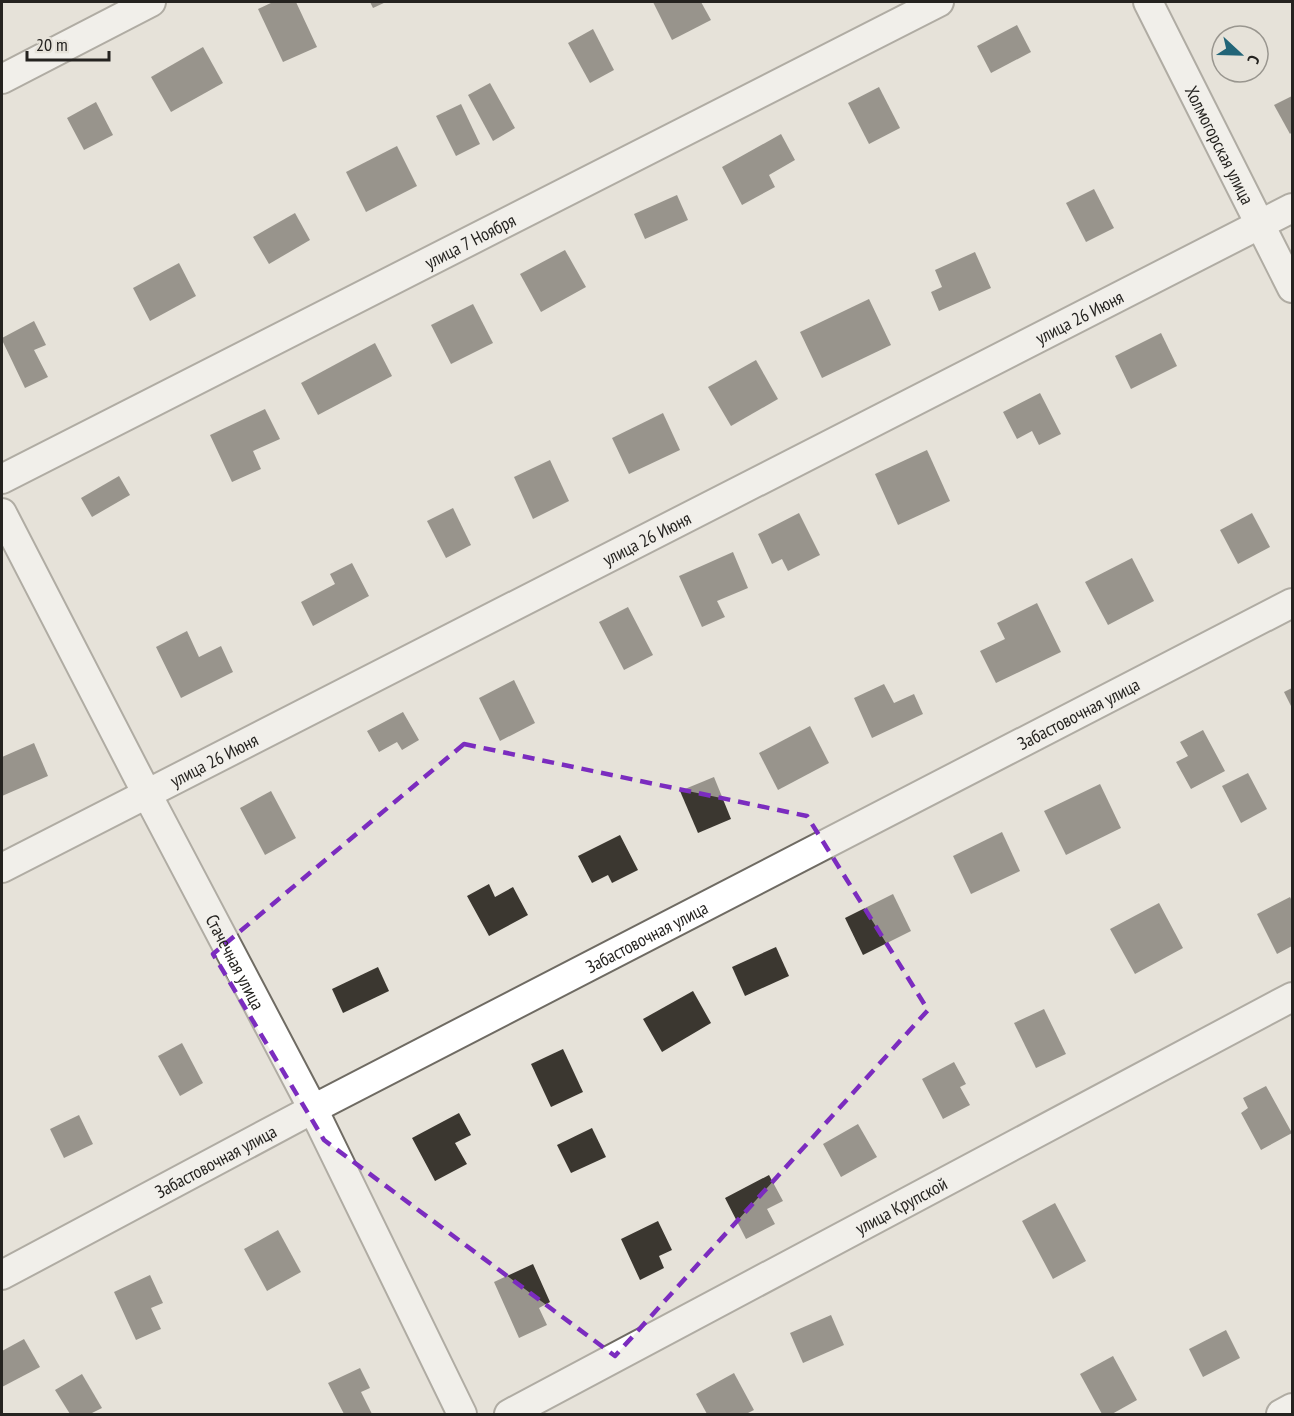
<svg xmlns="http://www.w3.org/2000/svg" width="1294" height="1416" font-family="'PT Sans Narrow',sans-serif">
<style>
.building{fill:#3b3730}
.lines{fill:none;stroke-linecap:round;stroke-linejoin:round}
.minor-casing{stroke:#6f6b63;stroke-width:32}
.minor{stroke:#fff;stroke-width:28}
.marked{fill:none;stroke:#7b2cbf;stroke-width:4.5;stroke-dasharray:12 8;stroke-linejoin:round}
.labels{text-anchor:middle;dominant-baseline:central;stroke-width:6;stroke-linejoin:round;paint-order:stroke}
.street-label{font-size:18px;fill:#252320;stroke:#e6e2d9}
</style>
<rect width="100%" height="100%" fill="#e6e2d9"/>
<!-- building -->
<g class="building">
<polygon points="273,2 296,2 317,47 283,62 258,9"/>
<polygon points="370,2 386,2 373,8"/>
<polygon points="653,2 701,2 711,20 672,40"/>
<polygon points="1017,25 1031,52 991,73 977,46"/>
<polygon points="593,29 614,70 590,83 568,43"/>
<polygon points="203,47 223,83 171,112 151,77"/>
<polygon points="490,83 515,128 493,141 468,95"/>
<polygon points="879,87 900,128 869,144 848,103"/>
<polygon points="1292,96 1292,132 1290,134 1274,105"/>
<polygon points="96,102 113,135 84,150 67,118"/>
<polygon points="461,104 480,144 456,156 436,116"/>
<polygon points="781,134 795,160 769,175 775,187 742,205 722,167"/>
<polygon points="397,146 417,186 366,212 346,172"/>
<polygon points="1094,189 1114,228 1086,242 1066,203"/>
<polygon points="677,195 688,220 645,239 634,214"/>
<polygon points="295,213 310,240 269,264 253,237"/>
<polygon points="565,250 586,287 541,312 520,274"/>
<polygon points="975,252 991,288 939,311 931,292 942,287 935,270"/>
<polygon points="179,263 196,296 150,321 133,288"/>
<polygon points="869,299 891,345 822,378 800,332"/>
<polygon points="473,304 493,343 451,364 431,325"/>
<polygon points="34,321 46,345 34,350 48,377 25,388 2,340 2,338"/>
<polygon points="1161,333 1177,366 1131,389 1115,356"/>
<polygon points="375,343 392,376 318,415 301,383"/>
<polygon points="756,360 778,399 731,426 708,387"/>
<polygon points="1040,393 1061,434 1039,445 1032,431 1017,439 1003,412"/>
<polygon points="265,409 280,439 253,451 261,469 232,482 210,435"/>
<polygon points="663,413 680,450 629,474 612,438"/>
<polygon points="927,450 950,501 898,525 875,474"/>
<polygon points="550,460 569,501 533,519 514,477"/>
<polygon points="119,476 130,495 92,517 81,498"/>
<polygon points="453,508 471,545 446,558 427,521"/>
<polygon points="799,513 820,555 788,571 782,559 772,564 758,534"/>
<polygon points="1252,513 1270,547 1238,564 1220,530"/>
<polygon points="733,552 748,588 717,601 725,617 702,627 679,576"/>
<polygon points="1132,558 1154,601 1108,625 1085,582"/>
<polygon points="352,563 369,596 313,626 301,602 335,584 330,574"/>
<polygon points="1037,603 1061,652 996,683 980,651 1005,639 997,623"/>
<polygon points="628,607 653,655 624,670 599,622"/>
<polygon points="187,631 199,657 221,646 233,672 181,698 156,647"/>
<polygon points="514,680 535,723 500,741 479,698"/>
<polygon points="884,684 894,703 914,694 923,714 872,738 854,698"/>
<polygon points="1292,688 1292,708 1284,692"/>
<polygon points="403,712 419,740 402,750 397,742 379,752 367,731"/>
<polygon points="810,726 829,763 778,790 759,753"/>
<polygon points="1203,730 1225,771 1191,789 1176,762 1188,756 1180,742"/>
<polygon points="34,743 48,776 2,796 2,757"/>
<polygon points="1248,773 1267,809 1241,823 1222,786"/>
<polygon points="714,777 731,819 698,833 680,791"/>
<polygon points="1100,784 1121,828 1066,855 1044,811"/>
<polygon points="271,791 296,838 265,855 240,808"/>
<polygon points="1002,832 1020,871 971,894 953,856"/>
<polygon points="620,835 638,870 612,883 608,875 592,883 578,856"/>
<polygon points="489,884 495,897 513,887 528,915 489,936 467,896"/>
<polygon points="893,894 911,931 863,955 845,918"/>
<polygon points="1290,897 1292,901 1292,946 1277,954 1257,914"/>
<polygon points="1159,903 1183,948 1135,974 1110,929"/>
<polygon points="776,947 789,976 745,996 732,967"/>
<polygon points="378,967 389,991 343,1013 332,989"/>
<polygon points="693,991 711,1023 662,1052 643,1019"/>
<polygon points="1044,1009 1066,1054 1036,1068 1014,1023"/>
<polygon points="182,1043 203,1083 180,1096 158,1056"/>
<polygon points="563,1049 583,1092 551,1107 531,1064"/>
<polygon points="954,1062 966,1084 960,1087 970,1105 943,1119 922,1079"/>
<polygon points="1266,1086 1292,1133 1261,1150 1241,1113 1248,1108 1243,1098"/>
<polygon points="459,1113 471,1135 455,1143 467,1164 435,1181 412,1138"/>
<polygon points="79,1115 93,1144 64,1158 50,1129"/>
<polygon points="858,1124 877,1157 841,1177 823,1144"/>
<polygon points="592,1128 606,1157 571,1173 557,1145"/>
<polygon points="769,1175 783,1201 767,1209 775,1224 746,1239 725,1198"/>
<polygon points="1055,1203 1086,1261 1053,1279 1022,1221"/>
<polygon points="658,1221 672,1250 659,1256 664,1268 640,1280 621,1239"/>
<polygon points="278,1230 301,1272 267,1291 244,1249"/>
<polygon points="533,1264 550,1302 539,1308 547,1325 519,1338 494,1282"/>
<polygon points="150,1275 163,1303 151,1308 161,1329 136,1340 114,1292"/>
<polygon points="831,1315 844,1345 803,1363 790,1333"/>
<polygon points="1226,1330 1240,1358 1203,1377 1189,1349"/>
<polygon points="24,1339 40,1367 2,1387 2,1351"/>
<polygon points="1113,1356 1137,1400 1112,1414 1102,1414 1080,1374"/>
<polygon points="360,1368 370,1388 361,1392 372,1414 344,1414 328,1383"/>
<polygon points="734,1373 754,1410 746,1414 707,1414 696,1394"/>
<polygon points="82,1374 102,1408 90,1414 70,1414 55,1390"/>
</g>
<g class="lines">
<!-- minor casing -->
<g class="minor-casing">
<g id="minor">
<path id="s1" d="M 1148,2 L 1292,288"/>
<polyline points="2,79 151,2"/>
<path id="s2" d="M 2,479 L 939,2"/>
<path id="s3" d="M 2,513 L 147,794 L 313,1109 L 462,1414"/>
<path id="s4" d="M 2,868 L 1292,208"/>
<path id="s5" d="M 2,1275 L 313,1109 L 1292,603"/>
<path id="s6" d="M 509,1414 L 1292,997"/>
<polyline points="1281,1414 1292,1408"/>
</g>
</g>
<!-- minor -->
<use href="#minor" class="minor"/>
</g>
<!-- marked area -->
<path d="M0 0H1294V1416H0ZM 464,744 L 807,816 L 928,1010 L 615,1356 L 324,1140 L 213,954 Z" fill="#e6e2d9" fill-opacity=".55" fill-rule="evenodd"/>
<path class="marked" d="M 464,744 L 807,816 L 928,1010 L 615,1356 L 324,1140 L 213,954 Z"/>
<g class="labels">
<!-- street labels -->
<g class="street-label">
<text stroke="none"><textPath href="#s1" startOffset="160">Холмогорская улица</textPath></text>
<text stroke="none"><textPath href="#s2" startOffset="525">улица 7 Ноября</textPath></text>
<text stroke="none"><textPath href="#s4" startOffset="1210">улица 26 Июня</textPath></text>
<text stroke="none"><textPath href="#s4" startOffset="724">улица 26 Июня</textPath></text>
<text stroke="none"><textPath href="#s5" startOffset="1214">Забастовочная улица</textPath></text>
<text stroke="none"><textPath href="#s4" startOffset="238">улица 26 Июня</textPath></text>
<text stroke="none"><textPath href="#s5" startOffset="728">Забастовочная улица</textPath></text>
<text stroke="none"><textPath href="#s3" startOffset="506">Стачечная улица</textPath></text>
<text stroke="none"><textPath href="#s5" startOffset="242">Забастовочная улица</textPath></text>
<text stroke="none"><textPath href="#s6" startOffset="444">улица Крупской</textPath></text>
</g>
</g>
<!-- border -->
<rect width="1294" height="1416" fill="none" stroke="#252320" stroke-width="6"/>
<!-- north arrow -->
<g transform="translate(1240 54) rotate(112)"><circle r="28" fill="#e6e2d9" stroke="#99968f" stroke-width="1.5"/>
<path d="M0-4.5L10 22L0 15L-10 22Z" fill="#226578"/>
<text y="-9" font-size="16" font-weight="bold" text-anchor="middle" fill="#252320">С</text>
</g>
<!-- scale -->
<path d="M27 51v9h82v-9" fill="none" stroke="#252320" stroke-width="3"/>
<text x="36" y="51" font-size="18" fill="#252320" stroke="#e6e2d9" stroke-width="4.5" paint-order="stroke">20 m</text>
</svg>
